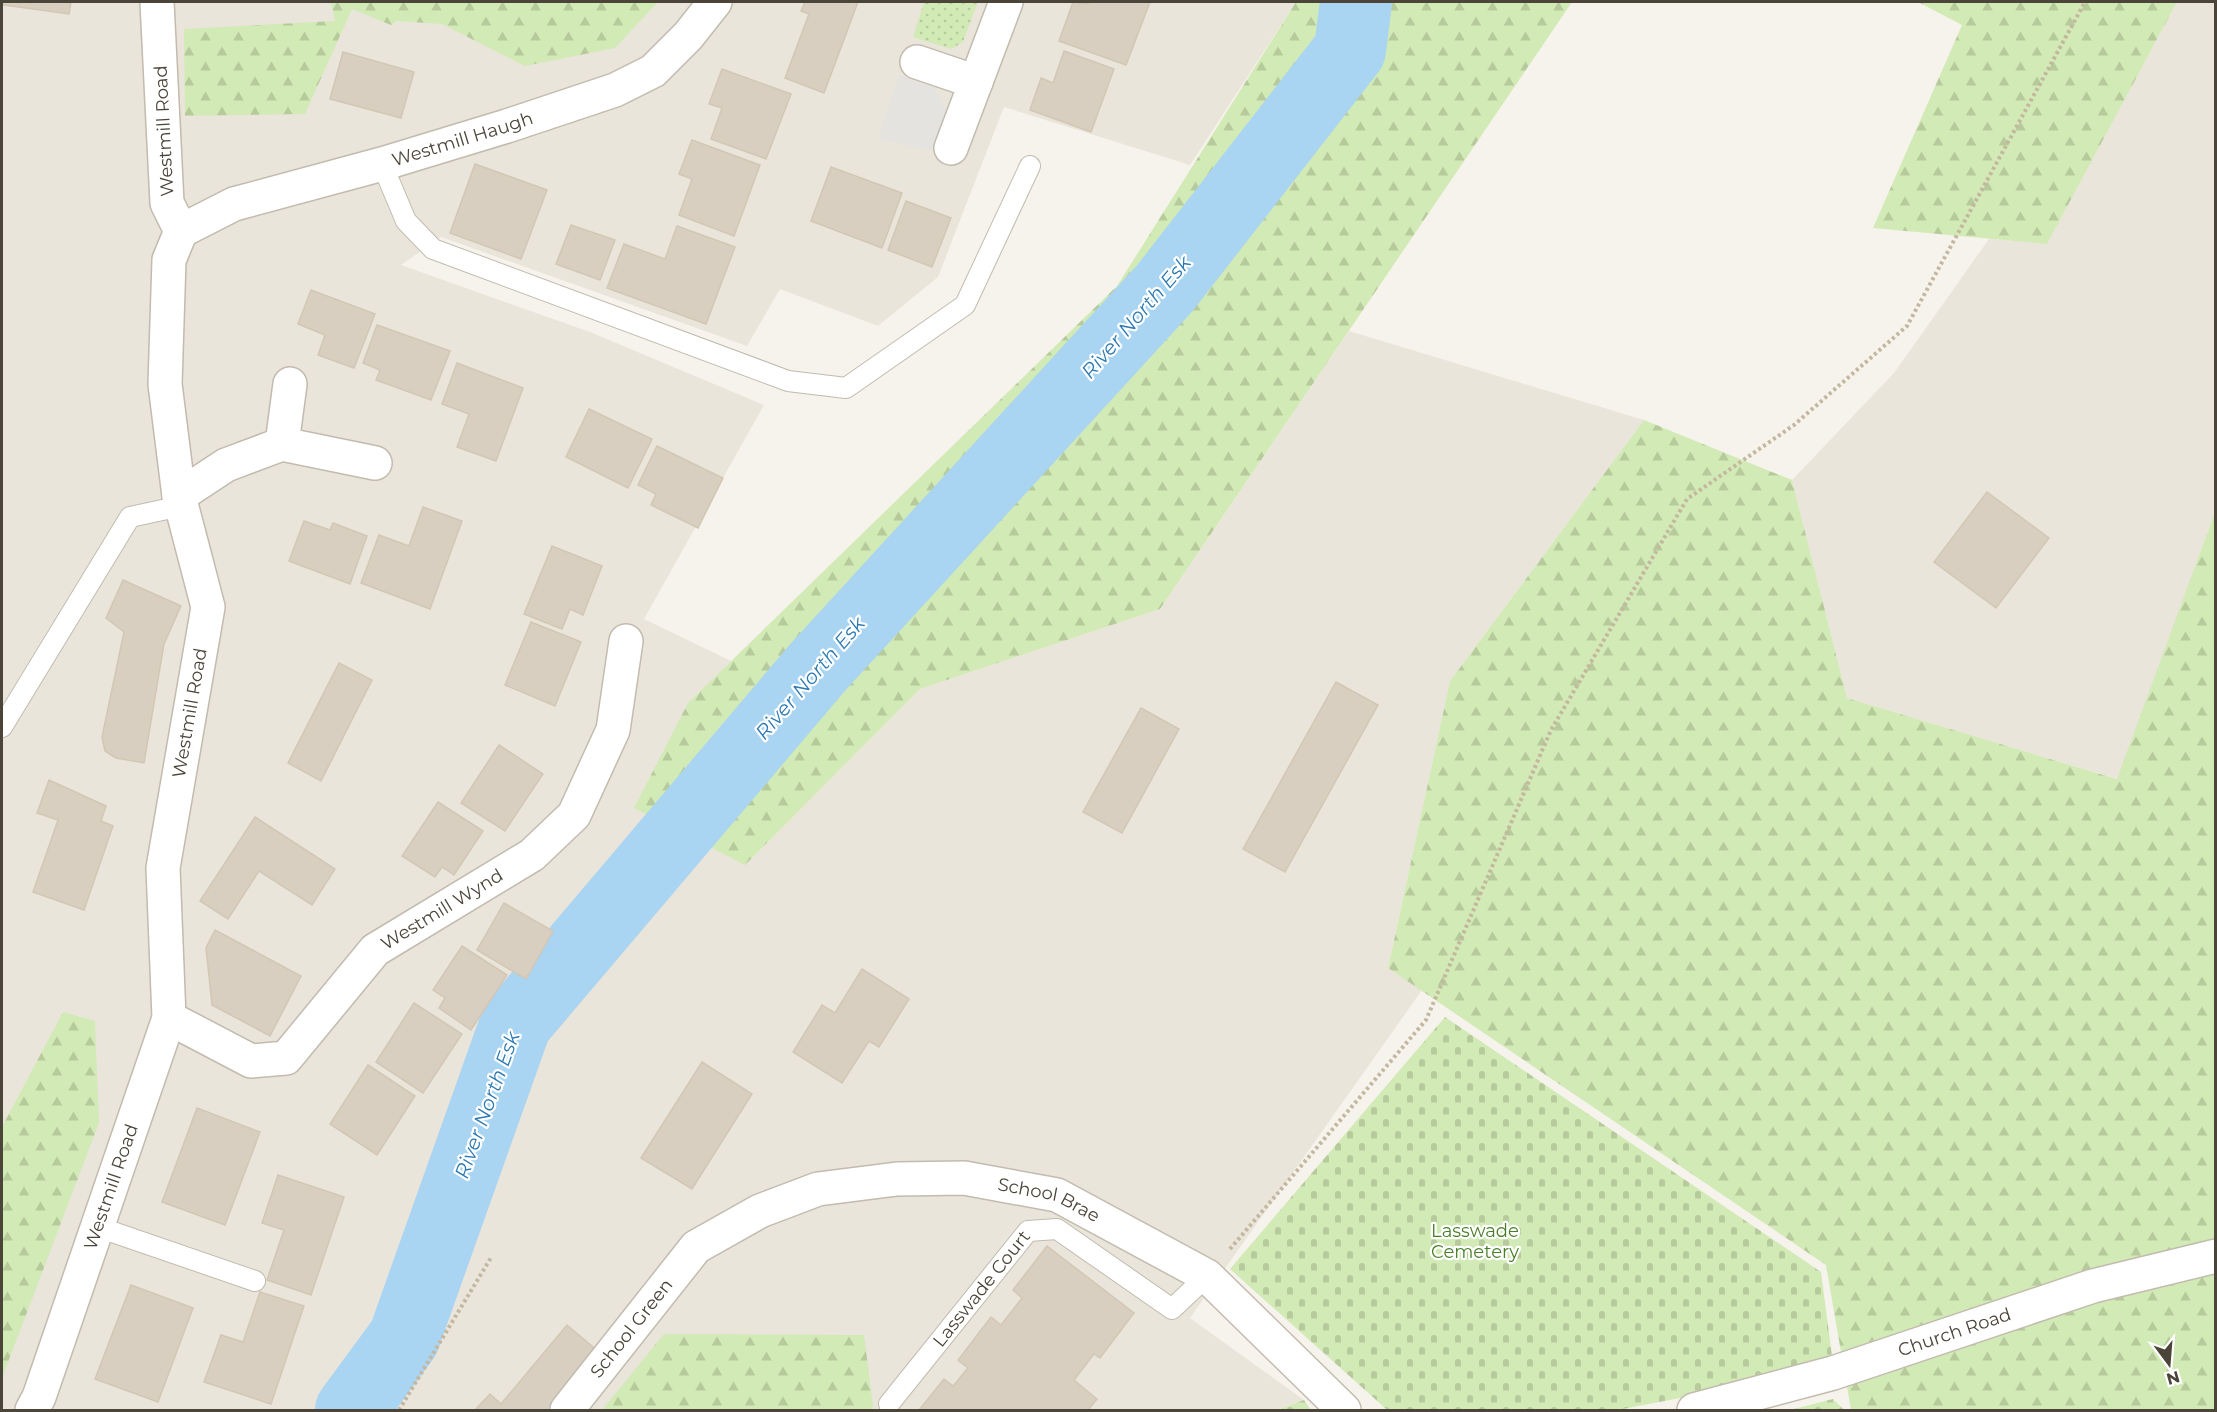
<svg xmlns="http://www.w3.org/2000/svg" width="2217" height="1412" font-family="Montserrat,sans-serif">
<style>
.residential{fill:#eae5da}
.forest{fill:url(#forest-firs)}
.cemetery{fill:url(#cemetery-stones)}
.park{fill:url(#park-dots)}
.parking{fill:#e5e3e0}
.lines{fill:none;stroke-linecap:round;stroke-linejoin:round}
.river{stroke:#a9d4f2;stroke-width:72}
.building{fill:#d8cfc1;stroke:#d3c7b4;stroke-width:1.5}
.lane-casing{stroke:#c2bbae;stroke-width:22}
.street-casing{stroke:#c2bbae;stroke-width:36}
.path{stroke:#c4b79f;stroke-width:4;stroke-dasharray:3 3;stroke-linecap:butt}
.lane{stroke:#fff;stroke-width:20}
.street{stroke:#fff;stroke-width:33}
.labels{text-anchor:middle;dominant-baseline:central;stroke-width:4.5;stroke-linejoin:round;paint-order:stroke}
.street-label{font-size:18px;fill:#4b4439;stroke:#fff}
.park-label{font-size:18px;fill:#4a7f2a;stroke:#fff}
.water-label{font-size:20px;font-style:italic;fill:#2e7ab2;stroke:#fff}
</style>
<defs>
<pattern id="forest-firs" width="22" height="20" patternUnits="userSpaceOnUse" patternTransform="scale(1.5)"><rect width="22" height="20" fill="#d2eab5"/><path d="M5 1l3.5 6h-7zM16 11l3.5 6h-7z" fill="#b6ca9c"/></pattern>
<pattern id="cemetery-stones" width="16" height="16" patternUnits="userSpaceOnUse" patternTransform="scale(1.5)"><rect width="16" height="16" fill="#d2eab5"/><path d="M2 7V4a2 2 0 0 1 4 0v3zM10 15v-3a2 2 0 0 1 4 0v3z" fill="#b6ca9c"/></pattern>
<pattern id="park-dots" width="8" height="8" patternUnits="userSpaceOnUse" patternTransform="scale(1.5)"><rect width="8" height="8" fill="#d2eab5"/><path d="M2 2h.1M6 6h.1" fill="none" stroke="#b6ca9c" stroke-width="1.8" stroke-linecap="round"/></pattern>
</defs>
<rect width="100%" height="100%" fill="#f6f3ec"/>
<!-- residential -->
<g class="residential">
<polygon points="2,2 1296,2 1190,165 1004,107 938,277 878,326 780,289 747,346 441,237 401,265 590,332 764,405 644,619 731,661 684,709 745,865 920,689 1160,609 1349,331 1644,420 1450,681 1388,968 1422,990 1190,1318 1304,1400 1277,1410 2,1410"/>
<polygon points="2177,2 2215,2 2215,512 2118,779 1847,698 1792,480 1894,373 1989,239 2047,243"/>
</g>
<!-- forest -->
<g class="forest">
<polygon points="331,2 658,2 615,48 525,66 442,24 397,21 391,25 352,9 305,114 185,116 184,29 335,21"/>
<polygon points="1296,2 1572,2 1160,609 920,689 745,865 634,808 688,703 1117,286"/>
<polygon points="1918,2 2177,2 2047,244 1873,228 1962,25"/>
<polygon points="1644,420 1792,480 1847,698 2117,779 2215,512 2215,1410 1851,1410 1826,1265 1388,968 1450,681"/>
<polygon points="63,1012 95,1021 99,1123 2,1378 2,1127"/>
<polygon points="664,1334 864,1335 873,1406 871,1410 602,1410"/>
</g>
<!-- cemetery -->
<g class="cemetery">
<polygon points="1445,1017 1821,1272 1832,1356 1737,1387 1618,1410 1388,1410 1385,1408 1230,1269"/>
<polygon points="1833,1399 1844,1410 1790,1410"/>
<polygon points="1304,1400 1311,1410 1277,1410"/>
</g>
<!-- park -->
<polygon class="park" points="924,2 935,3 936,2 978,2 963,42 951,49 913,37"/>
<!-- parking -->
<polygon class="parking" points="899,75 934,87 946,111 932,150 878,139"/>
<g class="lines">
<!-- river -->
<polyline class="river" points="351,1410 404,1338 516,1023 818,667 1165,288 1350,50 1356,2"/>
</g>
<!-- building -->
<g class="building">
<polygon points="4,2 71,2 69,14 3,5"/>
<polygon points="805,2 858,2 824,93 785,78 809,14 801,11"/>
<polygon points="1073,2 1088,4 1089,2 1150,2 1126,65 1059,41"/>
<polygon points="1064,51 1114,69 1091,132 1030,110 1041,78 1053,83"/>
<polygon points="343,52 414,72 401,118 330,99"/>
<polygon points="722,69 791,94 766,159 711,139 722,108 709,104"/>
<polygon points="692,140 760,165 734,236 679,215 692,179 679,174"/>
<polygon points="475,164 547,190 521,259 450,233"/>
<polygon points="831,167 902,193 882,248 811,221"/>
<polygon points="906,201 951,218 932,267 888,250"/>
<polygon points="571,225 615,240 600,280 556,264"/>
<polygon points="677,226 735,247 706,324 607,288 624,244 665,259"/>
<polygon points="311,290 375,314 354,368 318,355 325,335 298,324"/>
<polygon points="377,325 450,351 431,400 376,380 380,370 363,363"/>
<polygon points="457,363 523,388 496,461 457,447 469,414 442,404"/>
<polygon points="589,409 652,439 628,488 566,457"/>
<polygon points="657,446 723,478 698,528 651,505 656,494 638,485"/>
<polygon points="1987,492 2049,538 1996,608 1934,562"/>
<polygon points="423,507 462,521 430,609 361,583 379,535 409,546"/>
<polygon points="304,521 330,530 333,523 367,536 350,584 289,561"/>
<polygon points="552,546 602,566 583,615 570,609 562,629 524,614"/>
<polygon points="123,580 181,606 164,644 144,763 116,758 105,751 102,737 124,632 106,618"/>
<polygon points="531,622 581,642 555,706 505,685"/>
<polygon points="339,663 372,680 321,781 288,763"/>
<polygon points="1336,682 1378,705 1285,872 1243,849"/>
<polygon points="1141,708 1179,729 1122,833 1083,812"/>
<polygon points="499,745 543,774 505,831 461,803"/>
<polygon points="49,780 106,806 101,821 113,826 84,910 33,892 58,820 37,813"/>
<polygon points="438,802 483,831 454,875 442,867 435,877 402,856"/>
<polygon points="255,817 335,869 312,905 259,871 228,919 200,901"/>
<polygon points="504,903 553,931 526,979 477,950"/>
<polygon points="215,930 301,976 270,1036 212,1005 206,948"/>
<polygon points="462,946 507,975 471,1030 439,1008 445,998 433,990"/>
<polygon points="862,969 909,999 879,1047 869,1041 842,1083 793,1052 822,1005 835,1013"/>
<polygon points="414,1003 462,1034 423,1093 376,1062"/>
<polygon points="702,1062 752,1094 692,1189 641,1158"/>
<polygon points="368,1065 415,1096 377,1155 330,1124"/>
<polygon points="197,1108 260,1132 225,1225 162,1202"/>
<polygon points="278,1175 344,1197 311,1295 267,1280 284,1230 262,1223"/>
<polygon points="1047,1246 1134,1313 1100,1358 1094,1354 1074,1380 1097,1399 1088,1410 919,1410 944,1379 953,1386 968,1368 958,1360 991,1317 1001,1325 1022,1298 1013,1290"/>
<polygon points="131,1285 193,1308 158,1402 95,1379"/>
<polygon points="260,1292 304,1306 271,1404 204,1382 221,1335 243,1342"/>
<polygon points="567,1325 599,1352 549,1410 475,1410 490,1394 501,1404"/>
</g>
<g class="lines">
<!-- lane casing -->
<g class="lane-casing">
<g id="lane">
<polyline points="382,164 406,221 433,249 788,381 846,388 965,305 1030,166"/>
<polyline points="2,727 130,517 181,506"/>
<polyline points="98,1227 255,1281"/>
<path id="s1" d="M 889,1404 L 1028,1231 L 1057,1229 L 1172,1309 L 1207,1276"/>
</g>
</g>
<!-- street casing -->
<g class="street-casing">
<g id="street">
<polyline points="917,62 976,82"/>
<polyline points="951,148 1006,2"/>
<path id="s2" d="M 181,231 L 234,204 L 382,164 L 507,126 L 615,90 L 653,71 L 688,36 L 715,2"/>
<polyline points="282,444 290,384"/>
<polyline points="179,496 226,465 282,444 375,463"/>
<path id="s3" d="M 169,1018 L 251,1061 L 286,1058 L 375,950 L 532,855 L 574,815 L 613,730 L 626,641"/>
<path id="s4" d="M 32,1410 L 39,1397 L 169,1018 L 163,868 L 208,607 L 179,496 L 165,384 L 169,260 L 181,231 L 167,203 L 157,2"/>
<path id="s5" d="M 567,1410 L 696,1247 L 760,1211 L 818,1189 L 897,1179 L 964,1178 L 1057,1195 L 1207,1276 L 1344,1410"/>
<path id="s6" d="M 1694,1410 L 1833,1373 L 2093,1286 L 2216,1256"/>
</g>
</g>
<!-- path -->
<g class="path">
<polyline points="1230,1249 1426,1020 1551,730 1687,499 1794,425 1907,326 2085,2"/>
<polyline points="399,1410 492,1256"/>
</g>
<!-- lane -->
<use href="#lane" class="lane"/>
<!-- street -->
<use href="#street" class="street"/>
</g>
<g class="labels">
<!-- street labels -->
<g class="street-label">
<text transform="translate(164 131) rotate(-93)">Westmill Road</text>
<text stroke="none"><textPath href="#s2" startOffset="297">Westmill Haugh</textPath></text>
<text stroke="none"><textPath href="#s4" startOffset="723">Westmill Road</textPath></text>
<text stroke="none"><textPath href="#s3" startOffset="346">Westmill Wynd</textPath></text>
<text stroke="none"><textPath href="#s4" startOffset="237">Westmill Road</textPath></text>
<text stroke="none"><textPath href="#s5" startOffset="578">School Brae</textPath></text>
<text stroke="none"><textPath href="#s1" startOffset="148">Lasswade Court</textPath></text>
<text stroke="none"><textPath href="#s5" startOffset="104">School Green</textPath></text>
<text stroke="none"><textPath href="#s6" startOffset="272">Church Road</textPath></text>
</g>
<!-- park labels -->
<g class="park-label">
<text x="1475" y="1231">Lasswade<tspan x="1475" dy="21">Cemetery</tspan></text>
</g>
<!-- water labels -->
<g class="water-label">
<text transform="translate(1136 317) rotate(-49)">River North Esk</text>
<text transform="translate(810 678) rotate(-49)">River North Esk</text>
<text transform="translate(487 1105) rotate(-70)">River North Esk</text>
</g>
</g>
<!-- border -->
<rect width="2217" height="1412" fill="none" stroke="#4b4439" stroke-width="6"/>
<!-- north arrow -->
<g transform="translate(2169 1364) rotate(164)" stroke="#ffffff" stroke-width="4.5" paint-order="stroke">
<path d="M0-4.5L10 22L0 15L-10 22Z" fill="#4b4439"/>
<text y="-9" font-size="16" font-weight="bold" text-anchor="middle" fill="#4b4439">N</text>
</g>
</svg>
